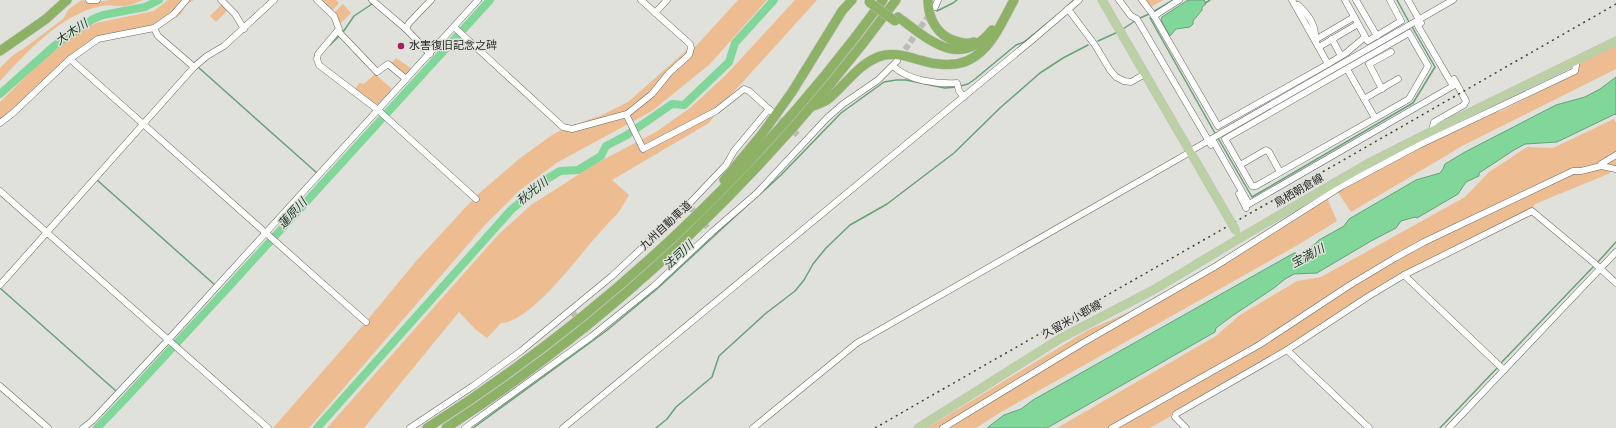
<svg xmlns="http://www.w3.org/2000/svg" width="1616" height="428" font-family="Overpass,'Noto Sans JP',sans-serif">
<style>
.green{fill:#edbc90}
.water{fill:#81d79a;stroke:#66a277}
.lines{fill:none;stroke-linecap:round;stroke-linejoin:round}
.stream{stroke:#66a277;stroke-width:1.5}
.river{stroke:#81d79a;stroke-width:8}
.minor-tunnel{stroke:#bbbcb7;stroke-width:6;stroke-dasharray:6 3;stroke-linecap:butt}
.minor-casing{stroke:#696965;stroke-width:7}
.major-casing{stroke:#bebebe;stroke-width:9}
.highway-casing{stroke:#bebebe;stroke-width:10}
.minor{stroke:#fff;stroke-width:6}
.major{stroke:#bbd1a3;stroke-width:8}
.highway{stroke:#8db266;stroke-width:9}
.rail{stroke:#41413e;stroke-width:1.5;stroke-dasharray:2 4;stroke-linecap:butt}
.major-bridge-casing{stroke:#bebebe;stroke-width:9;stroke-linecap:butt}
.highway-bridge-casing{stroke:#bebebe;stroke-width:10;stroke-linecap:butt}
.major-bridge{stroke:#bbd1a3;stroke-width:8}
.highway-bridge{stroke:#8db266;stroke-width:9}
.poi-dot{fill:#a81c60;stroke:#e0e1db;stroke-width:1.5}
.labels{text-anchor:middle;dominant-baseline:central;stroke-width:3;stroke-linejoin:round;paint-order:stroke}
.poi-label{font-size:11px;fill:#282826;stroke:#e0e1db;text-anchor:start}
.street-label{font-size:11px;fill:#282826;stroke:#e0e1db}
.water-label{font-size:12px;font-style:italic;fill:#163a22;stroke:#e0e1db}
</style>
<rect width="100%" height="100%" fill="#e0e1db"/>
<!-- green -->
<g class="green">
<path d="M 82,0 L 91,3 L 110,0 L 143,0 C 138,2 131,5 126,6 C 118,7 109,4 101,6 C 60,15 28,51 0,81 L 0,68 C 7,61 14,53 23,49 L 63,19 L 69,9 Z"/>
<polygon points="168,0 194,0 187,4 181,14 160,28 153,26 99,37 0,120 0,102 46,57 81,31 96,23 154,11"/>
<polygon points="324,0 336,0 339,3 332,11 322,2"/>
<polygon points="738,0 767,0 710,64 652,111 558,162 520,190 484,226 309,428 273,428 365,323 417,260 476,196 519,159 552,135 563,129 602,115 628,102 687,50 696,46"/>
<path d="M 795,0 L 817,0 L 731,95 L 709,123 L 612,180 L 629,195 C 625,201 622,208 617,214 C 610,222 601,230 594,239 C 576,260 529,323 501,323 L 487,338 L 475,329 L 459,312 L 364,428 L 327,428 L 498,235 L 531,205 L 595,164 L 656,132 L 690,108 L 726,75 Z"/>
<polygon points="1146,0 1163,0 1151,7"/>
<polygon points="222,4 228,10 216,22 210,16"/>
<polygon points="343,4 351,13 341,23 334,13"/>
<polygon points="1616,46 1616,69 1464,145 1351,212 1337,191 1383,160 1494,104 1499,112 1576,73 1579,64"/>
<polygon points="396,58 412,69 406,77 390,65"/>
<polygon points="375,74 393,90 380,105 374,104 355,90 359,83 364,84"/>
<polygon points="1614,119 1616,123 1616,168 1608,174 1535,204 1532,209 1401,275 1228,383 1173,412 1171,416 1150,428 1057,428 1216,336 1240,315 1297,281 1321,277 1465,197 1489,172 1527,147 1553,148"/>
<polygon points="1327,198 1337,221 1296,246 1001,412 976,428 927,428 1088,330 1182,289"/>
</g>
<!-- water -->
<g class="water">
<polygon points="1188,0 1204,0 1206,4 1202,7 1202,10 1193,21 1193,24 1190,27 1176,29 1170,36 1161,20 1162,17"/>
<polygon points="1616,77 1616,115 1615,114 1557,142 1525,144 1514,150 1479,173 1479,176 1466,182 1458,194 1417,218 1415,217 1401,221 1396,228 1371,241 1317,273 1294,274 1285,279 1274,288 1232,316 1216,328 1215,332 1047,428 987,428 1004,415 1021,409 1033,400 1294,253 1296,253 1295,257 1304,254 1319,240 1344,226 1349,219 1416,180 1440,173 1443,169 1445,164 1465,152 1556,105 1585,97 1600,89"/>
</g>
<g class="lines">
<!-- stream -->
<g class="stream">
<polyline points="1397,0 1409,22"/>
<polyline points="1205,3 1210,0"/>
<polyline points="1064,9 1074,0"/>
<polyline points="937,11 953,3 957,0"/>
<polyline points="1153,12 1173,0"/>
<polyline points="40,18 47,13"/>
<polyline points="1150,18 1216,135"/>
<polyline points="1138,19 1149,14"/>
<polyline points="1123,29 1135,21"/>
<polyline points="343,32 354,16 372,4 369,0"/>
<polyline points="1098,41 1118,32"/>
<polyline points="330,45 340,35"/>
<polyline points="194,63 204,55"/>
<polyline points="198,67 317,173"/>
<polyline points="960,86 968,84 975,79 1016,45 1024,42 1061,12"/>
<polyline points="1218,138 1252,197 1413,103 1435,67 1411,25"/>
<polyline points="97,180 215,285"/>
<polyline points="760,194 781,175 841,113 884,82 896,80 906,80 945,88 957,87"/>
<polyline points="1597,263 1616,242"/>
<polyline points="0,288 116,391"/>
<polyline points="1500,364 1594,266"/>
<polyline points="473,428 606,331 658,288 755,198"/>
<polyline points="656,428 667,419 676,407 712,377 719,356 765,314 795,291 804,280 813,264 826,248 850,225 887,204 954,153 1001,107 1040,73 1063,58 1088,45"/>
<polyline points="1440,428 1498,367"/>
</g>
<!-- river -->
<g class="river">
<polyline points="0,94 54,46 93,19 103,15 145,7 159,0"/>
<polyline points="97,428 124,400 224,292 490,0"/>
<polyline points="317,428 511,210 547,179 560,171 578,170 601,156 606,146 627,135 672,104 684,105 729,62 735,43 774,0"/>
</g>
<!-- minor-tunnel -->
<g class="minor-tunnel">
<polyline points="900,57 931,12"/>
<polyline points="773,113 800,137"/>
<polyline points="692,209 708,228"/>
<polyline points="573,313 589,332"/>
</g>
<!-- minor casing -->
<g class="minor-casing">
<g id="minor">
<polyline points="89,0 97,0"/>
<polyline points="221,0 235,14 244,29"/>
<polyline points="317,0 334,16 339,29 318,54 317,59 319,65 378,110 476,199"/>
<polyline points="372,0 406,29 430,54"/>
<polyline points="641,0 690,44 691,48 689,55 669,73 652,94 627,114 627,116 643,149 716,111 744,89 749,91 771,111"/>
<polyline points="1119,0 1131,16 1137,19 1211,145"/>
<polyline points="1142,0 1154,16 1218,126 1328,64 1346,53 1365,37"/>
<polyline points="1292,0 1328,64"/>
<polyline points="1345,0 1367,40"/>
<polyline points="1356,0 1377,36"/>
<polyline points="1408,0 1421,23"/>
<path d="M 1298,5 C 1307,13 1316,25 1315,38"/>
<polyline points="935,7 938,0"/>
<polyline points="1068,9 1095,45 1110,70 1116,77 1124,81 1131,82 1145,74"/>
<polyline points="655,13 667,0"/>
<polyline points="1154,16 1179,0"/>
<polyline points="454,27 563,127 572,129 627,114"/>
<polyline points="154,28 174,14 186,0"/>
<polyline points="406,29 409,23 431,0"/>
<polyline points="338,31 377,72 388,64 406,79"/>
<polygon points="1409,33 1428,66 1409,99 1256,186 1252,186 1225,139"/>
<polyline points="1332,39 1341,56"/>
<polyline points="1315,40 1354,17"/>
<polyline points="1368,41 1401,21 1390,0"/>
<polyline points="1319,47 1358,24"/>
<polyline points="70,59 366,322"/>
<path d="M 893,66 C 909,81 936,84 957,83 L 959,91 L 964,97"/>
<polyline points="1347,69 1375,118"/>
<polyline points="1382,89 1369,64 1391,52"/>
<polyline points="1364,99 1398,79"/>
<polyline points="0,123 13,113 70,59 98,39 154,28 158,36 194,67"/>
<polyline points="1432,131 1434,122 1464,105 1466,101 1454,79"/>
<polyline points="1212,139 1249,204 1453,86 1418,26"/>
<polyline points="1194,149 1453,0"/>
<polyline points="1240,165 1266,150 1269,152 1280,172"/>
<polyline points="1601,166 1601,164 1616,155"/>
<polyline points="0,191 268,428"/>
<polyline points="1239,194 1246,208"/>
<polyline points="1404,275 1504,370"/>
<polyline points="0,285 194,67 207,56 224,46 274,0"/>
<polyline points="1287,350 1369,428"/>
<polyline points="0,386 48,428"/>
<polyline points="83,428 92,421 168,340 478,0"/>
<polyline points="410,428 473,386 521,351 612,276 688,205 726,165 734,151 769,109"/>
<polyline points="465,428 592,336 654,286 712,232 757,193 827,118 843,104 878,80 897,61"/>
<polyline points="563,428 1031,41 1079,0"/>
<polyline points="753,428 857,343 1185,155"/>
<polyline points="943,428 1081,344 1216,266 1342,186 1419,145 1575,71 1577,60"/>
<polyline points="1112,428 1259,345 1350,285 1395,258 1424,242 1573,171 1581,171 1601,166 1616,169"/>
<polyline points="1186,428 1175,417 1176,414 1287,350 1369,296 1404,275 1532,211 1593,262 1616,283"/>
<polyline points="1449,428 1616,252"/>
</g>
</g>
<!-- major casing -->
<g class="major-casing">
<g id="major">
<polyline points="1102,0 1228,217"/>
<polyline points="918,428 1061,338 1155,289 1240,238 1369,163 1432,131 1616,41"/>
</g>
</g>
<!-- highway casing -->
<g class="highway-casing">
<g id="highway">
<path d="M 928,0 C 928,18 937,36 956,41 C 961,43 968,44 974,42"/>
<path d="M 898,17 C 929,40 960,70 992,30"/>
<polyline points="0,51 46,19 67,0"/>
<path d="M 813,106 C 818,104 823,103 827,100 C 845,86 856,66 878,57 C 890,52 904,55 916,59 C 924,61 932,64 940,64 C 983,70 997,31 1014,0"/>
<polyline points="724,180 762,134 792,92 842,11 852,0"/>
<path d="M 427,428 C 604,316 760,169 883,0"/>
<path d="M 446,428 C 621,315 773,167 896,0"/>
</g>
</g>
<!-- minor -->
<use href="#minor" class="minor"/>
<!-- major -->
<use href="#major" class="major"/>
<!-- highway -->
<use href="#highway" class="highway"/>
<!-- rail -->
<polyline class="rail" points="875,428 1616,4"/>
<!-- major-bridge casing -->
<g class="major-bridge-casing">
<polyline id="major-bridge" points="1228,217 1236,231"/>
</g>
<!-- highway-bridge casing -->
<g class="highway-bridge-casing">
<polyline id="highway-bridge" points="869,2 895,21"/>
</g>
<!-- major-bridge -->
<use href="#major-bridge" class="major-bridge"/>
<!-- highway-bridge -->
<use href="#highway-bridge" class="highway-bridge"/>
</g>
<!-- markers -->
<circle class="poi-dot" cx="401" cy="46" r="4"/>
<g class="labels">
<!-- poi labels -->
<g class="poi-label">
<text x="409" y="46">水害復旧記念之碑</text>
</g>
<!-- street labels -->
<g class="street-label">
<text transform="translate(1299 191) rotate(-30)">鳥栖朝倉線</text>
<text transform="translate(666 226) rotate(-43)">九州自動車道</text>
<text transform="translate(1072 320) rotate(-29)">久留米小郡線</text>
</g>
<!-- water labels -->
<g class="water-label">
<text transform="translate(72 33) rotate(-34)">大木川</text>
<text transform="translate(533 192) rotate(-38)">秋光川</text>
<text transform="translate(293 214) rotate(-47)">蓮原川</text>
<text transform="translate(679 256) rotate(-43)">法司川</text>
<text transform="translate(1308 257) rotate(-28)">宝満川</text>
</g>
</g>
</svg>
